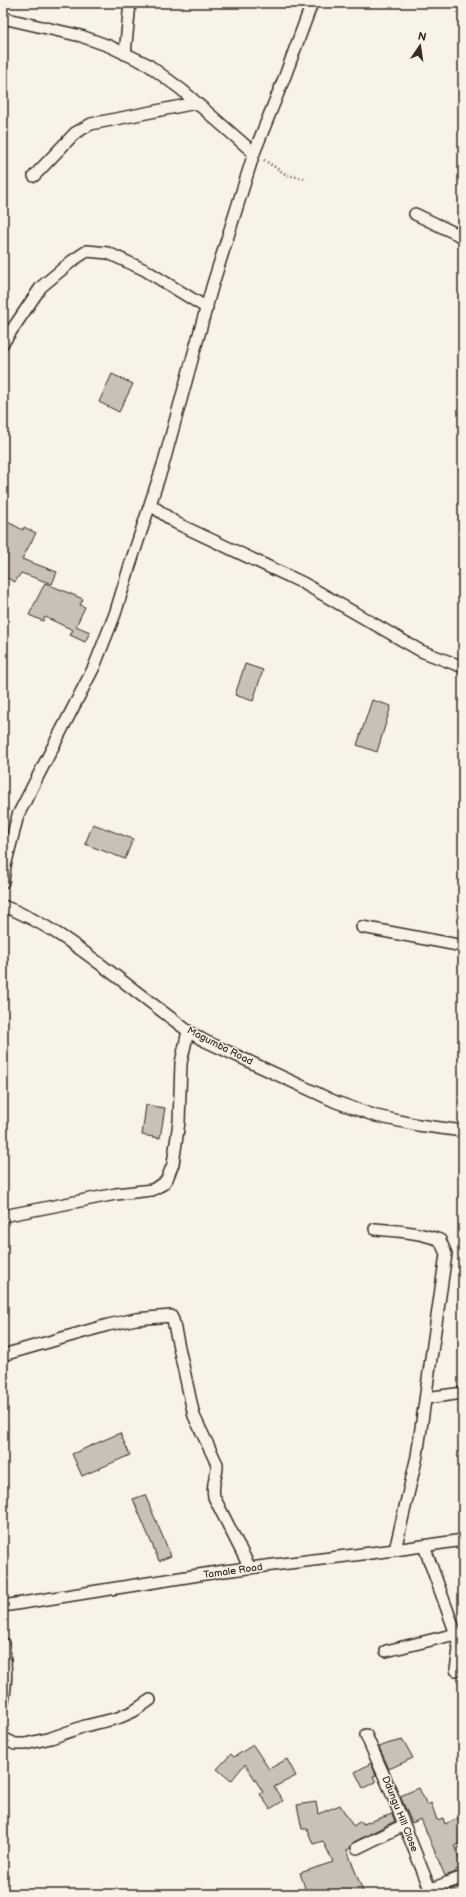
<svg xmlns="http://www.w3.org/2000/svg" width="466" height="1897" font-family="'Balsamiq Sans',sans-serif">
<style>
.building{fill:#c8c1b6;stroke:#3b2a1e}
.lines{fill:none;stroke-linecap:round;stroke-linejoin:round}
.minor-casing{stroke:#3b2a1e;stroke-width:14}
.path{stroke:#3b2a1e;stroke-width:2.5;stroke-dasharray:1 3;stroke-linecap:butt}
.minor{stroke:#f7f3e8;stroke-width:11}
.labels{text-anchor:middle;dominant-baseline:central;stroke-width:3;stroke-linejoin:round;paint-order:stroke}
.street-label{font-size:10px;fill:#3b2a1e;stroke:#f7f3e8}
</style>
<rect width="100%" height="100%" fill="#f7f3e8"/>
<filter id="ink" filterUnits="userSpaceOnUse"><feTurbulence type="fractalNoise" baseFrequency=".025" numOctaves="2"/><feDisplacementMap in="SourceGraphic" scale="8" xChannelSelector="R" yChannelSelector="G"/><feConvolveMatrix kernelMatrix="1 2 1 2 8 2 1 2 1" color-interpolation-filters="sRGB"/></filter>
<g filter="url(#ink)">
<!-- building -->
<g class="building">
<polygon points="112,374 133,384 119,412 99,402"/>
<polygon points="6,521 23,530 24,527 36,533 22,559 57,572 52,584 21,573 15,582 3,576 3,527"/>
<polygon points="45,583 83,599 80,605 85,607 76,626 90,632 85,642 70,635 73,630 45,617 43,621 29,615"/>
<polygon points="245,664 263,670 253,701 235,695"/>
<polygon points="372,700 391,706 377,752 357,745"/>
<polygon points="93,824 133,839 125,859 85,844"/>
<polygon points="146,1105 165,1108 160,1138 142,1135"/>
<polygon points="120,1433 130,1455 82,1476 72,1454"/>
<polygon points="145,1495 171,1556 159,1561 133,1499"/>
<polygon points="403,1740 413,1758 389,1769 379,1747 390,1743"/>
<polygon points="253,1745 269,1769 287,1759 296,1776 274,1787 283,1801 270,1809 260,1794 263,1792 245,1764 231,1781 217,1769 231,1754 234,1757"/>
<polygon points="371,1763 376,1775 373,1776 376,1782 363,1788 355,1772"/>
<polygon points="419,1788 427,1805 431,1803 437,1820 443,1818 445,1824 463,1816 463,1842 454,1846 463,1867 456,1870 456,1872 445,1876 421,1819 412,1823 400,1796"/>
<polygon points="316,1802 318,1814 340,1805 353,1826 361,1821 363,1824 392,1814 395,1821 354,1842 350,1848 347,1850 364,1894 307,1894 300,1873 333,1862 323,1841 313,1844 307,1829 302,1829 297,1805"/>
<polygon points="461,1885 463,1894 452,1894 450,1889"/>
</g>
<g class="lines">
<!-- minor casing -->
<g class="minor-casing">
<g id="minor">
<polyline points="3,18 81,36 109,46 147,64 182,90 254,153"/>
<polyline points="125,54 130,3"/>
<polyline points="34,176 75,133 91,124 196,103"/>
<polyline points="415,214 463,237"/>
<polyline points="3,343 41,287 72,261 87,251 108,253 145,270 207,308"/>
<polyline points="151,505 176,523 303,583 421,651 463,667"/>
<polyline points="3,882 5,866 18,815 94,667 115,614 131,562 163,465 212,287 254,153 285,76 312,3"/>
<path d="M 3,906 C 44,921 78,947 112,973 C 137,992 163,1012 188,1031 L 203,1040 L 336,1102 L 376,1116 L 418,1125 L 463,1131"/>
<polyline points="362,927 463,946"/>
<polyline points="3,1216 116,1194 152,1190 163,1184 167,1179 173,1164 179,1122 181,1063 188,1031"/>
<path d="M 375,1229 C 397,1231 419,1232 440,1240 L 446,1254 L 417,1456 L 395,1550"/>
<path d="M 3,1355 L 108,1325 L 136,1319 L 171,1316 L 173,1320 L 194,1416 L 217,1464 C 218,1478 211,1480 214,1497 L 250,1568"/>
<polyline points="426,1398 463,1393"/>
<polyline points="424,1546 456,1634 459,1649 456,1670"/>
<polyline points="3,1606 224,1571 395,1550 463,1540"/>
<path d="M 3,1643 C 6,1662 7,1682 3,1701"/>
<polyline points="386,1651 456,1634"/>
<polyline points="366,1735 389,1787 432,1894"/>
<polyline points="3,1738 15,1744 25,1744 51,1738 85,1726 118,1718 134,1711 150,1700"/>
<polyline points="357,1848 404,1825"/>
<polyline points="431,1889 463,1877"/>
</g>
</g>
<!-- path -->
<polyline class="path" points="264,160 287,175 307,179"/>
<!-- minor -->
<use href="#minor" class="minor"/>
</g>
</g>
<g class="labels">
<!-- street labels -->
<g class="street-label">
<text transform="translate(220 1046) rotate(27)">Magumba Road</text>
<text transform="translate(233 1571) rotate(-8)">Tamale Road</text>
<text transform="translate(400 1814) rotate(68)">Ddungu Hill Close</text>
</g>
</g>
<!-- margin -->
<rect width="466" height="1897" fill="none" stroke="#f7f3e8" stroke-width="16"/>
<rect x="8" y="8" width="450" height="1881" fill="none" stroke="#3b2a1e" stroke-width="1.5" filter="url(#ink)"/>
<!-- north arrow -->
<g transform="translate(420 46) rotate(13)" stroke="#f7f3e8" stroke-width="3" paint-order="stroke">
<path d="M0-3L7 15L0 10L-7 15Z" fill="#3b2a1e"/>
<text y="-6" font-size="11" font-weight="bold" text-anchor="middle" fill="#3b2a1e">N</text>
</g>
</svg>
